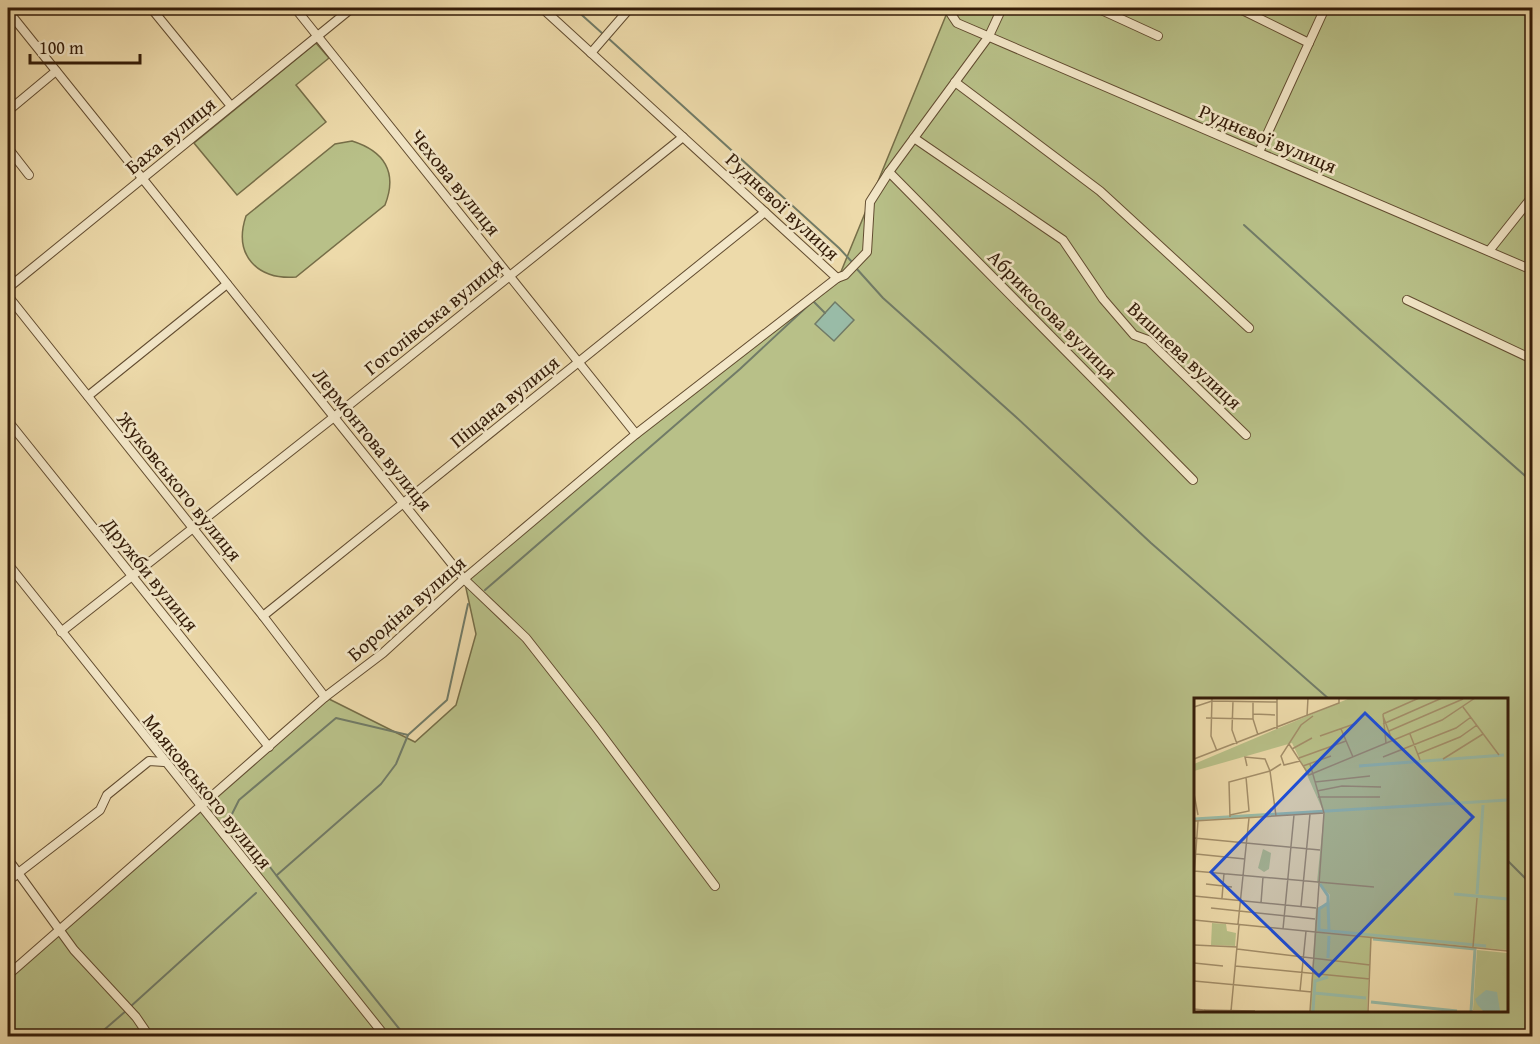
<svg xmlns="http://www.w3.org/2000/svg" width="1540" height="1044" font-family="'Gentium Book Plus',serif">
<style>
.green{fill:#b8c088;stroke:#766e48;stroke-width:1.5;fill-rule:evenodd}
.water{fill:#99bba7;stroke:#717b67;stroke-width:1.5}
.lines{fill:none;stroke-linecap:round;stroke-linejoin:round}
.stream{stroke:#717b67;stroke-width:2}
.minor-casing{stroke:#624c30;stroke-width:10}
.minor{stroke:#f3e7c8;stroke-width:8}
.labels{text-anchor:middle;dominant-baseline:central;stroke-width:5;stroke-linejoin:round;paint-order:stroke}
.street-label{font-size:20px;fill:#341c08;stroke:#f3e7c8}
.inset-river{fill:none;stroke:#99bba7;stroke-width:3}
.inset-road{fill:none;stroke:#a38e69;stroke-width:1.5}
.view{fill:#1d4ed8;fill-opacity:0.15;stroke:#1d4ed8;stroke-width:3}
.inset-edge{fill:none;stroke:#341c08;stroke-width:3}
</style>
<rect width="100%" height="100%" fill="#eddaaa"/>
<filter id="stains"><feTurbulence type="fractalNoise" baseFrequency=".00333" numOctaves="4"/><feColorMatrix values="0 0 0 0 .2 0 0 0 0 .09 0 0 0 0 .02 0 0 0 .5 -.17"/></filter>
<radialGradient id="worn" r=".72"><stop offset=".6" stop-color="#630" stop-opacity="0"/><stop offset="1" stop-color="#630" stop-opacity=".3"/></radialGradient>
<!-- green -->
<g class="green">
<path d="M 949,8 L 1532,8 L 1532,1036 L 386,1036 L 202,807 L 325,697 L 415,742 L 456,705 L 476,634 L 464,579 L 636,433 L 838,279 ZM 1195,699 L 1506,699 L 1506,1010 L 1195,1010 Z"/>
<polygon points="316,43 329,58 296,85 326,122 237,195 194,143"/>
<path d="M 352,141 C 384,151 398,172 385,205 L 296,277 C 257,280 233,255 246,216 L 335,144 Z"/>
<polygon points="200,809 384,1036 8,1036 8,975"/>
</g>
<!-- water -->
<polygon class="water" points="835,302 854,320 834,341 815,324"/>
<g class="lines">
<!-- stream -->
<g class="stream">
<polyline points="574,8 603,34"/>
<polyline points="608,38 839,248 853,263"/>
<polyline points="1244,225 1361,331 1532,482"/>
<polyline points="856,268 883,298 1016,417 1151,543 1329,699"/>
<polyline points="485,590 740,369 813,301 825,313"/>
<polyline points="1506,859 1532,885"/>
<polyline points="277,875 381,784 396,764 408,735"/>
<polyline points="130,1007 256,893"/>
<polyline points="97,1036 127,1010"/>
<polyline points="405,1036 276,875 231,816 239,800 336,718 408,735 447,700 468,604"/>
</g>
<!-- minor casing -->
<g class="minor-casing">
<g id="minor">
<polyline points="151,8 231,106"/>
<polyline points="295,8 636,434"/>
<polyline points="542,8 837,278 845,275 867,252 870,202 889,172 989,36 1002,8"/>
<polyline points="947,8 957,23 1532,270"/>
<polyline points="1097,8 1158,36"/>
<polyline points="1238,8 1309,43"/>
<polyline points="1448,8 1453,10"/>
<polyline points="8,11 464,579 526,638 595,726 715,886"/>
<polyline points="591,53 630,8"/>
<polyline points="955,82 1100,191 1249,328"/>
<polyline points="8,111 56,71"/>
<polyline points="914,138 1063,240 1103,299 1134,335 1148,340 1246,435"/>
<polyline points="8,148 29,175"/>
<polyline points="1259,152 1325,8"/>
<polyline points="889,172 1193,480"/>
<polyline points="1489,251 1532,197"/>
<polyline points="8,288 352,8"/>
<polyline points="8,296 263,616 325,697"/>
<polyline points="1407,300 1532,359"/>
<polyline points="88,396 227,284"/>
<polyline points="8,421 269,747"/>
<polyline points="8,564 385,1036"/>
<polyline points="263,616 765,212"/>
<polyline points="61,632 334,417 683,137"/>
<polyline points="8,859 74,950 136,1017 149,1036"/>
<polyline points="8,881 100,810 107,795 149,761 164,762"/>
<polyline points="8,975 325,697 383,653 464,579 636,434 837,278"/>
<polyline points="8,1030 12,1036"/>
</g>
</g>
<!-- minor -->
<use href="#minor" class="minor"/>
</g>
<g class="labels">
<!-- street labels -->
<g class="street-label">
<text transform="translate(170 135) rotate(-39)">Баха вулиця</text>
<text transform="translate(1268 138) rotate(23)">Руднєвої вулиця</text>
<text transform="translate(456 182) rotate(51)">Чехова вулиця</text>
<text transform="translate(783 206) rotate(43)">Руднєвої вулиця</text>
<text transform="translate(1053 314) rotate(45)">Абрикосова вулиця</text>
<text transform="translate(433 316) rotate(-39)">Гоголівська вулиця</text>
<text transform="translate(1185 355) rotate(43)">Вишнева вулиця</text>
<text transform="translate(504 401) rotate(-39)">Піщана вулиця</text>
<text transform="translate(373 439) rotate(51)">Лермонтова вулиця</text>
<text transform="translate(180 486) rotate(51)">Жуковського вулиця</text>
<text transform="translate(151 574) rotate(51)">Дружби вулиця</text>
<text transform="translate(406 608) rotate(-41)">Бородіна вулиця</text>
<text transform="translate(208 791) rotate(51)">Маяковського вулиця</text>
</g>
</g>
<!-- overview -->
<g transform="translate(1194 698)">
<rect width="314" height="314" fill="#eddaaa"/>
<path d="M 156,0 L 313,0 L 313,252 L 177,239 L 173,313 L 116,313 L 122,210 L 135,205 L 136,197 L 123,184 L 130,115 L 109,68 L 98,45 L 0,73 L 0,66 ZM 69,151 L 77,155 L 75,171 L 70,174 L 64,170 ZM 18,225 L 32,226 L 33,233 L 42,235 L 41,248 L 17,247 ZM 283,252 L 313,255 L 313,313 L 279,312 Z" fill="#b8c088"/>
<path d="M 292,292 L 303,294 L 306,313 L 289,313 L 283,306 L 281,301 Z" fill="#99bba7"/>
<path class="inset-river" d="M 165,68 L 310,57M 0,121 L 314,102M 126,186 L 134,198 L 134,205 L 125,211 L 125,232 L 292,248M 260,196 L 314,201M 283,196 L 289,107M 134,206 L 135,233M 179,241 L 281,251 L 277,313M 134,260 L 135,238M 120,295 L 172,300M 177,304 L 263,313M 119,313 L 121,283 L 134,279"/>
<path class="inset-road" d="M 18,0 L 17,38 L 23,53M 83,0 L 83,31M 39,3 L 38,32 L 43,46M 59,4 L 59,21 L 64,37M 0,9 L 18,3 L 83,4M 269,9 L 305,57M 59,16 L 81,17M 189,16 L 225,0M 189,16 L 192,45M 113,18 L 114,0M 189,18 L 198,42M 12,20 L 59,21M 189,26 L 248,0M 147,31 L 159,59M 195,33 L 269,1M 216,36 L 226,62M 126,38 L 163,25M 95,46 L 115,77 L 248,22 L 281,0M 98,51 L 118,40M 224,56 L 266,39 L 283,27M 189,59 L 262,30 L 277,19M 105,60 L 152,43M 0,61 L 145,5 L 145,0M 249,61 L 289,36M 106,63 L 90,67 L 87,58 L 107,27 L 119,18M 53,68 L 51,59 L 71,61 L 76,73 L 82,118M 109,68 L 137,58M 121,84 L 176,78M 123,93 L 148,88 L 187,89M 0,96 L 4,117M 124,99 L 186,99M 36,117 L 55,113 L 52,79M 36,119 L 35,84 L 76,73 L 87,66M 0,123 L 130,115 L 116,66M 0,140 L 126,152M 2,156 L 51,161M 0,173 L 180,189M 0,179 L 4,123M 12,186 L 38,189M 0,198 L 122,210M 28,200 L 30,175M 67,205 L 69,179M 107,208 L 116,116M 17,210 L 121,221M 0,222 L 314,253M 44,226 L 55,120M 89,231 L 100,117M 0,247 L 43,249M 279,249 L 283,200M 43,251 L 176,267M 0,265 L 29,268M 41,268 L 176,281M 0,283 L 118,294M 106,293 L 112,233M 0,311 L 19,313M 10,312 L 61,313M 37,313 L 45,227M 116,313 L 130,115M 174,313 L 177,239"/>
<path class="view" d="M 171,15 L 279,119 L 125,278 L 17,174 Z"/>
<rect width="314" height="314" class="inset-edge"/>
</g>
<!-- margin -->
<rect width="1540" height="1044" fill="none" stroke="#eddaaa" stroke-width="30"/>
<rect x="9" y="9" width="1522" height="1026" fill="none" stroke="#341c08" stroke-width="3"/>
<rect x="15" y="15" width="1510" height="1014" fill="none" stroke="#341c08" stroke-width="1.5"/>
<!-- scale -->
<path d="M30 54v9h110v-9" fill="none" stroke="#341c08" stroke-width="3"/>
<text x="39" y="54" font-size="18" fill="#341c08" stroke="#f3e7c8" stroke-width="4.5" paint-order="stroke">100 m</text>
<rect width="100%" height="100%" filter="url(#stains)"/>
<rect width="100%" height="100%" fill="url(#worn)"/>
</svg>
